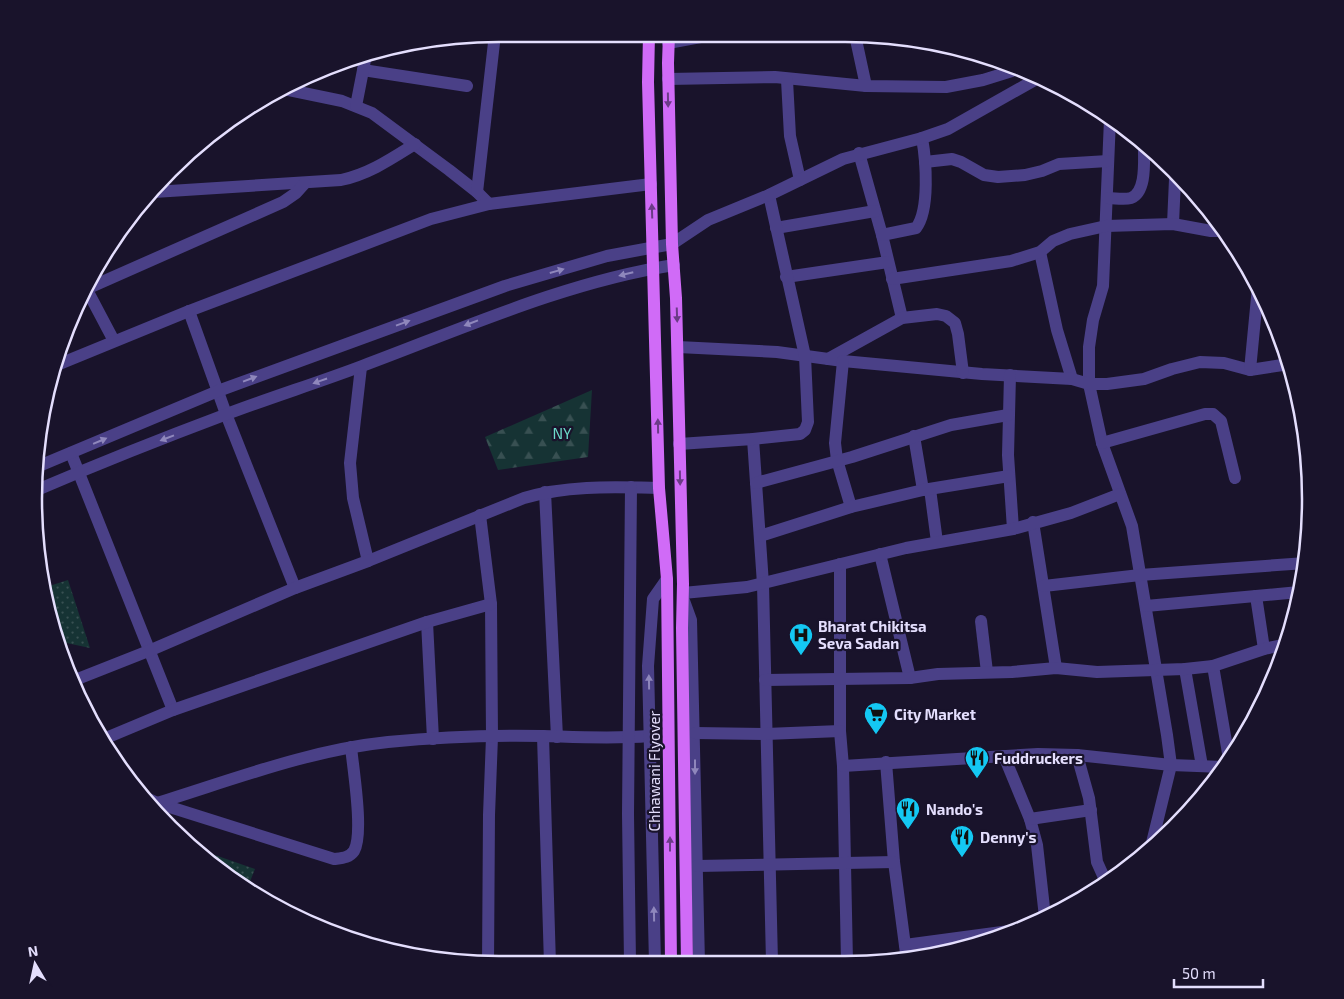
<svg xmlns="http://www.w3.org/2000/svg" width="1344" height="999" font-family="'Exo 2',sans-serif">
<style>
.forest{fill:url(#forest-firs)}
.park{fill:url(#park-dots)}
.lines{fill:none;stroke-linecap:round;stroke-linejoin:round}
.minor{stroke:#4a4087;stroke-width:12}
.major{stroke:#d06bf7;stroke-width:12}
.oneway{fill:#6b3b87}
.oneway2{fill:#8f87bc}
.labels{text-anchor:middle;dominant-baseline:central;stroke-width:4.5;stroke-linejoin:round;paint-order:stroke}
.park-label{font-size:15px;fill:#6cdbca;stroke:#19132b}
.poi-label{font-size:15px;font-weight:bold;fill:#e4defd;stroke:#19132b;text-anchor:start}
.street-label{font-size:15px;fill:#e4defd;stroke:#19132b}
.rim{fill:none;stroke:#e4defd;stroke-width:2.5}
</style>
<defs>
<pattern id="forest-firs" width="22" height="20" patternUnits="userSpaceOnUse" patternTransform="scale(1.25)"><rect width="22" height="20" fill="#163334"/><path d="M5 1l3.5 6h-7zM16 11l3.5 6h-7z" fill="#385052"/></pattern>
<pattern id="park-dots" width="8" height="8" patternUnits="userSpaceOnUse" patternTransform="scale(1.25)"><rect width="8" height="8" fill="#163334"/><path d="M2 2h.1M6 6h.1" fill="none" stroke="#385052" stroke-width="1.8" stroke-linecap="round"/></pattern>
</defs>
<rect width="100%" height="100%" fill="#19132b"/>
<!-- forest -->
<polygon class="forest" points="592,390 588,457 498,470 485,437"/>
<!-- park -->
<g class="park">
<polygon points="68,580 90,648 57,641 46,587"/>
<polygon points="189,846 255,869 247,889 193,850"/>
</g>
<g class="lines">
<!-- minor -->
<g class="minor">
<polyline points="855,35 866,86"/>
<polyline points="668,43 717,34"/>
<polyline points="363,70 467,86"/>
<polyline points="668,79 775,77 866,86 946,87 983,80 1012,71"/>
<polyline points="787,80 790,136 800,180"/>
<polyline points="284,89 342,101 372,113 449,170 477,192 489,204"/>
<polyline points="356,106 366,55"/>
<polyline points="1110,119 1103,286 1093,320 1089,347 1089,384 1102,443 1132,526 1167,735 1171,765 1151,847"/>
<polyline points="859,153 882,235 902,318"/>
<polyline points="925,162 952,159 961,162 984,175 998,177 1025,175 1042,171 1059,164 1108,161"/>
<path d="M 154,192 L 341,180 C 369,174 391,159 415,144"/>
<polyline points="477,192 495,34"/>
<path d="M 1108,198 C 1115,198 1124,200 1131,198 C 1146,192 1144,164 1144,151"/>
<polyline points="1173,224 1175,179"/>
<polyline points="776,228 875,211"/>
<path d="M 882,235 L 916,228 C 930,210 926,160 922,138"/>
<polyline points="1040,252 1057,330 1072,379"/>
<polyline points="786,277 888,262"/>
<polyline points="892,279 1011,261 1040,252 1053,241 1070,234 1106,226 1173,224 1211,231 1224,231"/>
<polyline points="86,288 114,341"/>
<polyline points="84,290 283,202 296,193 305,183"/>
<polyline points="189,311 226,414 295,588"/>
<polyline points="678,347 777,352 843,361 982,374 1072,379 1089,384 1107,384 1144,379 1172,369 1200,362 1224,363 1250,370 1289,364"/>
<polyline points="828,359 902,318 937,314 946,316 955,323 958,334 963,373"/>
<polyline points="843,361 835,443 837,460 851,507"/>
<polyline points="57,365 189,311 431,219 489,204 651,184"/>
<polyline points="361,367 350,463 353,498 368,561"/>
<polyline points="1250,370 1258,287"/>
<polyline points="1010,375 1008,455 1013,529"/>
<polyline points="914,436 923,490"/>
<polyline points="753,439 763,584 772,962"/>
<polyline points="1102,443 1205,414 1213,414 1221,421 1235,478"/>
<polyline points="679,444 753,439 800,434 805,430 808,422 805,356 769,195"/>
<polyline points="71,453 173,710"/>
<polyline points="39,466 218,391 505,286 607,256 672,244 708,220 769,195 843,159 922,138 948,129 1033,81"/>
<polyline points="756,483 852,457 951,425 1008,415"/>
<polyline points="930,489 937,542"/>
<path d="M 37,490 C 100,463 163,438 227,414 C 272,397 317,383 362,366 C 464,328 566,282 674,265"/>
<polyline points="545,492 557,737"/>
<polyline points="480,515 491,604 492,737 489,815 488,964"/>
<polyline points="1033,522 1056,668"/>
<polyline points="760,536 851,507 923,490 1009,476"/>
<polyline points="880,554 910,678"/>
<polyline points="840,564 840,731 843,766 847,962"/>
<polyline points="1044,586 1140,575 1306,563"/>
<polyline points="683,593 747,587 906,548 1013,529 1071,513 1120,494"/>
<polyline points="1256,596 1264,649"/>
<polyline points="683,598 691,620 699,963"/>
<polyline points="1146,606 1299,592"/>
<polyline points="981,621 987,672"/>
<polyline points="427,622 433,739"/>
<polyline points="1213,666 1229,759"/>
<polyline points="1185,669 1202,766"/>
<path d="M 75,680 L 151,650 L 295,588 L 368,561 L 524,498 C 567,485 614,487 659,488"/>
<polyline points="765,680 910,678 938,674 1012,672 1056,668 1097,672 1185,669 1213,666 1264,649 1287,644"/>
<polyline points="695,733 766,734 840,731"/>
<polyline points="543,736 550,964"/>
<polyline points="106,738 173,710 427,622 491,604"/>
<polyline points="1077,755 1089,798 1097,862 1106,882"/>
<polyline points="1004,756 1030,819 1037,845 1045,917"/>
<polyline points="886,762 894,862 907,961"/>
<polyline points="843,766 1038,754 1077,755 1171,765 1223,767"/>
<path d="M 142,796 L 157,803 L 334,859 C 342,858 349,858 354,851 C 364,834 353,768 351,747"/>
<path d="M 157,803 C 232,780 309,750 388,742 C 439,737 492,735 543,736 C 578,737 614,739 649,736"/>
<polyline points="1030,819 1091,810"/>
<polyline points="697,866 894,862"/>
<polyline points="905,945 1024,929"/>
<polyline points="630,963 628,814 631,487"/>
<polyline points="655,963 648,666 653,599 667,579"/>
</g>
<!-- major -->
<g class="major">
<polyline points="649,34 648,82 659,488 667,579 671,963"/>
<polyline points="669,34 668,63 672,244 676,298 683,584 682,628 687,963"/>
</g>
</g>
<!-- one-way arrows -->
<defs><path id="oneway-solid" d="M-6-.8H1V-3.2L6.5 0L1 3.2V.8H-6Z" transform="scale(1.25)"/></defs>
<g class="oneway">
<use href="#oneway-solid" transform="translate(668 100) rotate(89)"/>
<use href="#oneway-solid" transform="translate(652 211) rotate(-92)"/>
<use href="#oneway-solid" transform="translate(677 315) rotate(88)"/>
<use href="#oneway-solid" transform="translate(658 426) rotate(-91)"/>
<use href="#oneway-solid" transform="translate(680 478) rotate(89)"/>
<use href="#oneway-solid" transform="translate(670 844) rotate(-90)"/>
</g>
<g class="oneway2">
<use href="#oneway-solid" transform="translate(557 271) rotate(-16)"/>
<use href="#oneway-solid" transform="translate(626 274) rotate(166)"/>
<use href="#oneway-solid" transform="translate(403 323) rotate(-20)"/>
<use href="#oneway-solid" transform="translate(471 323) rotate(159)"/>
<use href="#oneway-solid" transform="translate(250 379) rotate(-21)"/>
<use href="#oneway-solid" transform="translate(320 381) rotate(161)"/>
<use href="#oneway-solid" transform="translate(167 438) rotate(159)"/>
<use href="#oneway-solid" transform="translate(100 441) rotate(-23)"/>
<use href="#oneway-solid" transform="translate(649 682) rotate(-91)"/>
<use href="#oneway-solid" transform="translate(695 767) rotate(90)"/>
<use href="#oneway-solid" transform="translate(654 914) rotate(-91)"/>
</g>
<!-- icons -->
<defs>
<g id="hospital-pin" transform="scale(1.25)"><path d="M0 17L-7.5 6A9.5 9.5 0 1 1 7.5 6Z" fill="#14c8f3" stroke="#19132b"/><path d="M-5-5h3v3.5h4V-5h3V5h-3V1.5h-4V5h-3Z" fill="#111"/></g>
<g id="supermarket-pin" transform="scale(1.25)"><path d="M0 17L-7.5 6A9.5 9.5 0 1 1 7.5 6Z" fill="#14c8f3" stroke="#19132b"/><path d="M-6-5.5h2.5l.6 2H6L4.5 2H-2.5L-4.4-4H-6ZM-1.5 3.2a1.3 1.3 0 1 0 .1 0ZM3 3.2a1.3 1.3 0 1 0 .1 0Z" fill="#111"/></g>
<g id="restaurant-pin" transform="scale(1.25)"><path d="M0 17L-7.5 6A9.5 9.5 0 1 1 7.5 6Z" fill="#14c8f3" stroke="#19132b"/><path d="M-5-6h1v4h1v-4h1v4h1v-4h1v5L-1.5 .5V6h-2V.5L-5-1ZM5-6V6H3V1.5H1.5Q1.5-4 5-6Z" fill="#111"/></g>
</defs>
<g fill-rule="evenodd">
<use href="#hospital-pin" x="801" y="635"/>
<use href="#supermarket-pin" x="876" y="714"/>
<use href="#restaurant-pin" x="977" y="758"/>
<use href="#restaurant-pin" x="908" y="809"/>
<use href="#restaurant-pin" x="962" y="837"/>
</g>
<g class="labels">
<!-- park labels -->
<g class="park-label">
<text x="562" y="433">NY</text>
</g>
<!-- poi labels -->
<g class="poi-label">
<text x="818" y="626">Bharat Chikitsa<tspan x="818" dy="17">Seva Sadan</tspan></text>
<text x="894" y="714">City Market</text>
<text x="994" y="758">Fuddruckers</text>
<text x="926" y="809">Nando's</text>
<text x="980" y="837">Denny's</text>
</g>
<!-- street labels -->
<g class="street-label">
<text transform="translate(654 771) rotate(-90)">Chhawani Flyover</text>
</g>
</g>
<!-- crop -->
<path d="M0 0H1344V999H0ZM499 42H845A457 457 0 0 1 1302 499V499A457 457 0 0 1 845 956H499A457 457 0 0 1 42 499V499A457 457 0 0 1 499 42Z" fill="#19132b" fill-rule="evenodd"/>
<path class="rim" d="M499 42H845A457 457 0 0 1 1302 499V499A457 457 0 0 1 845 956H499A457 457 0 0 1 42 499V499A457 457 0 0 1 499 42Z"/>
<!-- north arrow -->
<g transform="translate(35 964) rotate(351)" stroke="#19132b" stroke-width="4" paint-order="stroke">
<path d="M0-4L9 19L0 12L-9 19Z" fill="#e4defd"/>
<text y="-8" font-size="14" font-weight="bold" text-anchor="middle" fill="#e4defd">N</text>
</g>
<!-- scale -->
<path d="M1174 979v8h89v-8" fill="none" stroke="#e4defd" stroke-width="2.5"/>
<text x="1182" y="979" font-size="15" fill="#e4defd" stroke="#19132b" stroke-width="4" paint-order="stroke">50 m</text>
</svg>
